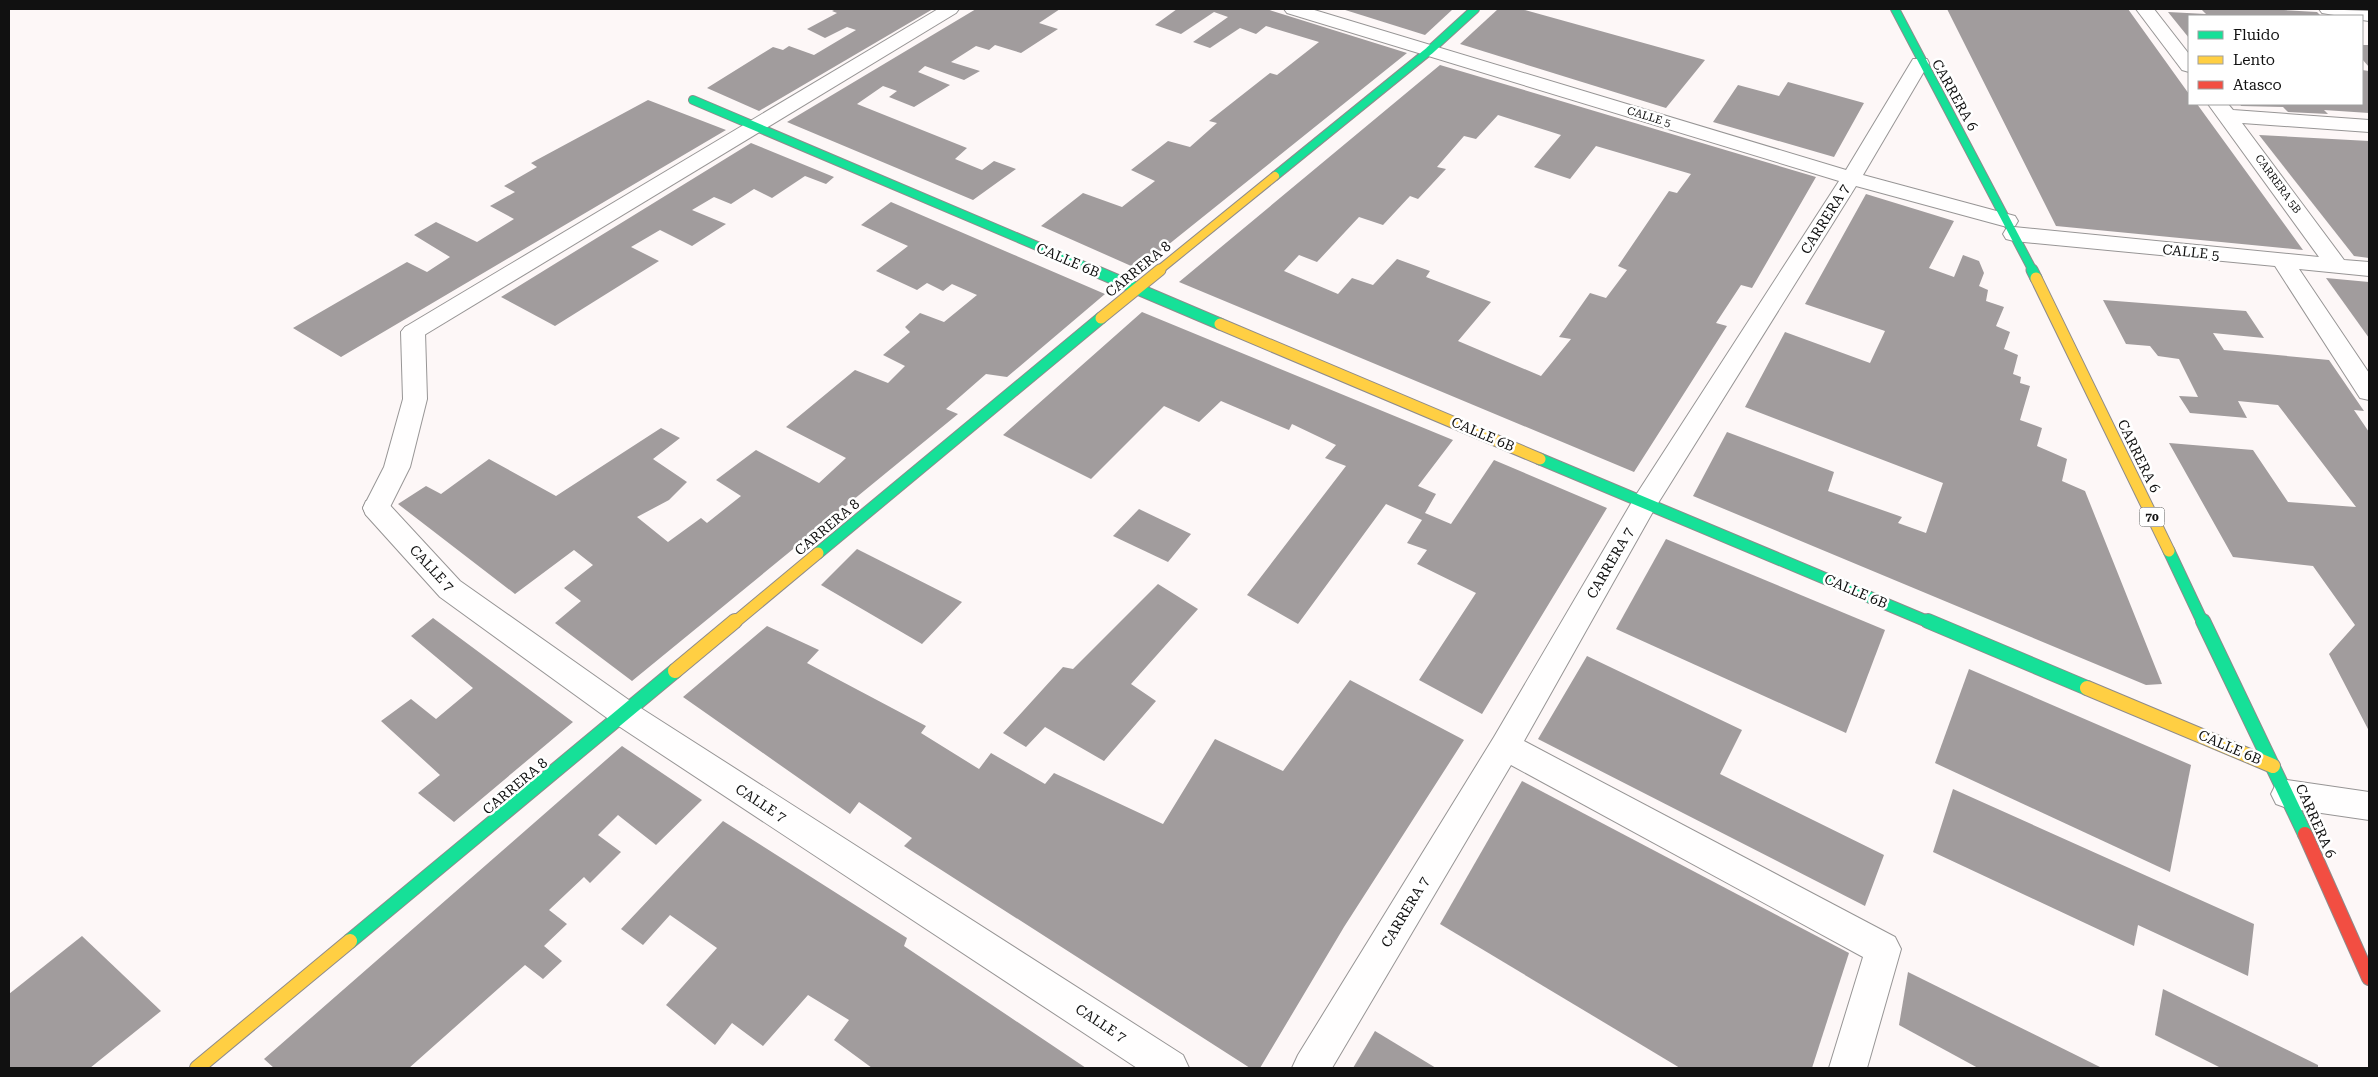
<svg xmlns="http://www.w3.org/2000/svg" width="2378" height="1077" font-family="'Roboto Serif',serif">
<style>
.building{fill:#a19c9d;fill-rule:evenodd}
.lines{fill:none;stroke-linecap:round;stroke-linejoin:round}
.lane-casing{stroke:#979595;stroke-width:2}
.street-casing{stroke:#979595;stroke-width:2}
.fast-far2-casing{stroke:#8e8b8b;stroke-width:10}
.fast-far1-casing{stroke:#8e8b8b;stroke-width:13}
.fast-casing{stroke:#8e8b8b;stroke-width:16}
.slow-far2-casing{stroke:#8e8b8b;stroke-width:10}
.slow-far1-casing{stroke:#8e8b8b;stroke-width:13}
.slow-casing{stroke:#8e8b8b;stroke-width:16}
.jam-casing{stroke:#8e8b8b;stroke-width:16}
.lane{fill:#fffefe;fill-rule:evenodd}
.street{fill:#fffefe;fill-rule:evenodd}
.fast-far2{stroke:#16e098;stroke-width:8}
.fast-far1{stroke:#16e098;stroke-width:11}
.fast{stroke:#16e098;stroke-width:14}
.slow-far2{stroke:#ffcf43;stroke-width:8}
.slow-far1{stroke:#ffcf43;stroke-width:11}
.slow{stroke:#ffcf43;stroke-width:14}
.jam{stroke:#f24e42;stroke-width:14}
.labels{text-anchor:middle;dominant-baseline:central;stroke-width:5;stroke-linejoin:round;paint-order:stroke}
.far-street-label{font-size:11px;fill:#111;stroke:#fff}
.shield{fill:#fff;stroke:#585858;stroke-width:1}
.shield-label{font-size:12px;font-weight:bold;fill:#111}
.street-label{font-size:14px;fill:#111;stroke:#fff}
</style>
<rect width="100%" height="100%" fill="#fdf7f7"/>
<!-- building -->
<g class="building">
<polygon points="836,9 933,9 759,111 707,88 773,47 783,50 789,46 814,55 856,30 847,27 825,38 807,29 837,13 832,11"/>
<polygon points="976,9 1060,9 1039,23 1058,29 1021,53 995,45 989,50 976,46 951,62 980,71 964,80 925,66 918,72 950,85 914,107 889,97 897,91 883,86 857,104 967,148 955,159 982,170 994,161 1016,169 973,200 787,122"/>
<polygon points="1177,9 1266,9 1407,53 1138,269 1041,226 1083,193 1122,207 1155,181 1131,170 1168,141 1190,147 1217,123 1209,121 1270,73 1277,75 1319,42 1266,26 1256,34 1240,28 1210,48 1193,42 1228,17 1214,12 1181,34 1155,25"/>
<polygon points="1342,9 1453,9 1425,35"/>
<polygon points="1498,9 1521,9 1705,60 1666,108 1460,44"/>
<polygon points="1947,9 2128,9 2189,94 2189,104 2197,104 2303,250 2056,226"/>
<polygon points="2201,9 2267,9 2317,12 2321,16 2189,16 2189,38 2168,12 2206,14"/>
<polygon points="2362,45 2369,45 2369,67 2362,59"/>
<path d="M 1440,65 L 1816,177 L 1752,288 L 1741,285 L 1716,323 L 1727,326 L 1634,472 L 1179,282 ZM 1498,115 L 1561,135 L 1534,167 L 1570,179 L 1596,146 L 1691,174 L 1677,193 L 1669,191 L 1618,266 L 1627,270 L 1606,298 L 1590,293 L 1559,337 L 1571,339 L 1541,376 L 1458,341 L 1491,302 L 1426,277 L 1430,271 L 1397,259 L 1373,285 L 1352,278 L 1338,294 L 1284,271 L 1299,255 L 1317,262 L 1359,217 L 1383,225 L 1410,196 L 1418,199 L 1446,169 L 1437,167 L 1464,136 L 1476,139 Z"/>
<polygon points="2362,70 2369,71 2369,113 2324,110 2328,114 2288,112 2283,107 2241,106 2240,104 2362,104"/>
<polygon points="1788,82 1864,103 1834,157 1713,122 1738,85 1779,96"/>
<polygon points="648,100 726,130 341,357 293,328 407,262 427,272 450,257 414,235 436,222 477,242 514,219 490,206 515,192 504,186 537,167 531,163"/>
<polygon points="2259,135 2369,141 2369,258 2354,256"/>
<polygon points="751,143 834,177 826,184 805,176 772,198 754,189 731,204 714,197 692,210 726,224 692,246 660,230 631,247 659,261 555,326 501,297"/>
<polygon points="1866,194 1954,221 1929,268 1954,277 1963,255 1979,261 1984,273 1979,286 1988,290 1986,301 2004,307 1996,326 2010,332 2004,349 2018,355 2013,374 2021,377 2020,383 2030,386 2020,420 2042,428 2037,446 2067,459 2062,481 2085,491 2162,684 2146,685 1693,496 1727,432 1834,472 1828,491 1902,517 1898,523 1926,533 1943,483 1745,407 1785,332 1870,363 1885,331 1805,304"/>
<polygon points="891,202 1105,294 1007,377 986,374 946,409 958,414 632,681 555,623 581,601 564,588 593,565 574,550 515,594 398,504 426,486 441,494 489,459 556,496 661,428 680,438 653,459 687,482 669,500 637,517 668,542 701,518 707,523 741,496 716,480 756,450 819,483 846,458 786,427 855,370 888,383 905,366 883,355 910,332 905,327 920,313 944,322 977,295 952,284 943,291 927,283 917,290 876,271 908,246 861,225"/>
<polygon points="2326,278 2369,282 2369,338"/>
<polygon points="2103,300 2246,311 2264,338 2213,333 2224,350 2329,360 2364,411 2354,410 2369,432 2369,731 2329,654 2355,625 2313,566 2233,557 2169,443 2253,450 2288,502 2356,507 2278,405 2238,401 2247,418 2190,413 2179,396 2198,397 2179,359 2158,356 2150,346 2126,344"/>
<polygon points="1142,312 1453,440 1418,486 1436,494 1425,513 1451,524 1494,460 1607,508 1482,714 1419,680 1476,593 1417,564 1427,550 1407,543 1422,520 1386,504 1298,624 1247,595 1346,466 1325,458 1336,445 1292,424 1289,430 1221,401 1199,422 1164,406 1091,479 1003,435"/>
<polygon points="1139,509 1191,534 1168,562 1113,536"/>
<polygon points="1666,539 1885,630 1846,733 1616,629"/>
<polygon points="857,549 962,602 922,644 821,585"/>
<polygon points="1158,584 1198,609 1131,684 1156,701 1104,761 1045,727 1026,747 1003,733 1063,667 1073,669"/>
<polygon points="433,618 573,722 454,822 418,793 440,775 381,721 411,699 436,719 473,688 411,636"/>
<polygon points="767,626 819,650 807,663 926,726 921,733 979,769 991,753 1045,784 1054,773 1163,824 1215,739 1283,771 1350,680 1464,740 1344,927 1260,1068 1250,1068 904,846 912,838 859,802 850,814 683,697"/>
<polygon points="1587,656 1742,730 1720,774 1884,855 1865,906 1538,739"/>
<polygon points="1969,669 2191,765 2170,872 1935,763"/>
<polygon points="622,746 702,800 656,845 618,815 598,835 621,852 590,883 584,877 549,910 567,924 544,946 562,961 543,979 525,965 409,1068 274,1068 264,1059"/>
<polygon points="1522,781 1849,953 1812,1068 1680,1068 1440,924"/>
<polygon points="1953,789 2254,924 2248,976 2138,925 2134,946 1933,852"/>
<polygon points="723,821 907,938 904,946 1086,1068 872,1068 834,1040 849,1020 808,995 763,1046 732,1023 715,1045 666,1005 717,948 670,915 643,945 621,929"/>
<polygon points="82,936 161,1011 90,1068 9,1068 9,994"/>
<polygon points="1908,972 2102,1068 1978,1068 1899,1025"/>
<polygon points="2163,989 2318,1065 2318,1068 2221,1068 2155,1035"/>
<polygon points="1375,1031 1436,1068 1353,1068"/>
</g>
<g class="lines">
<!-- lane casing -->
<g class="lane-casing">
<polygon id="lane" points="413,324 421,327 425,332 427,399 410,467 386,515 376,518 366,515 363,508 384,467 403,399 401,332 405,327"/>
</g>
<!-- street casing -->
<g class="street-casing">
<g id="street">
<polygon points="938,9 959,9 956,13 421,337 413,340 405,337 401,332 405,327"/>
<polygon points="1284,9 1311,9 1846,170 1913,59 1927,59 1929,63 1863,175 2015,216 2018,221 2015,226 2007,227 1856,186 1655,508 1524,741 1895,937 1901,949 1867,1068 1829,1068 1863,957 1511,765 1332,1068 1292,1068 1298,1055 1494,737 1636,495 1839,181 1287,13"/>
<polygon points="2136,9 2154,9 2189,54 2189,72 2182,70"/>
<polygon points="2319,9 2369,11 2369,21 2362,20 2362,16 2340,16 2322,13"/>
<polygon points="2208,104 2228,104 2233,110 2369,120 2369,132 2242,123 2344,260 2369,262 2369,276 2299,269 2369,373 2369,400 2360,398 2275,266 2014,241 2006,239 2003,234 2006,229 2014,227 2319,257"/>
<polygon points="376,498 386,501 460,581 636,705 1183,1055 1189,1068 1137,1068 614,723 440,597 366,515 363,508 366,501"/>
<polygon points="2287,780 2369,792 2369,820 2287,808 2276,804 2271,794 2276,784"/>
</g>
</g>
<!-- fast-far2 casing -->
<g class="fast-far2-casing">
<g id="fast-far2">
<polyline points="1895,9 2033,271"/>
<polyline points="693,100 1096,271"/>
<polyline points="1275,176 1429,51 1475,9"/>
</g>
</g>
<!-- fast-far1 casing -->
<g class="fast-far1-casing">
<g id="fast-far1">
<polyline points="1093,270 1220,324"/>
<polyline points="2032,270 2036,278"/>
<polyline points="1540,459 1931,623"/>
<polyline points="2169,551 2203,623"/>
<polyline points="818,553 1101,318"/>
</g>
</g>
<!-- fast casing -->
<g class="fast-casing">
<g id="fast">
<polyline points="1928,621 2087,688"/>
<polyline points="2203,621 2305,834"/>
<polyline points="350,941 675,671"/>
</g>
</g>
<!-- slow-far2 casing -->
<g class="slow-far2-casing">
<polyline id="slow-far2" points="1158,271 1275,176"/>
</g>
<!-- slow-far1 casing -->
<g class="slow-far1-casing">
<g id="slow-far1">
<polyline points="2036,278 2169,551"/>
<polyline points="1101,318 1160,270"/>
<polyline points="1220,324 1540,459"/>
<polyline points="734,623 818,553"/>
</g>
</g>
<!-- slow casing -->
<g class="slow-casing">
<g id="slow">
<polyline points="675,671 735,621"/>
<polyline points="2087,688 2273,766"/>
<polyline points="197,1068 350,941"/>
</g>
</g>
<!-- jam casing -->
<g class="jam-casing">
<polyline id="jam" points="2305,834 2369,978"/>
</g>
<!-- lane -->
<use href="#lane" class="lane"/>
<!-- street -->
<use href="#street" class="street"/>
<!-- fast-far2 -->
<use href="#fast-far2" class="fast-far2"/>
<!-- fast-far1 -->
<use href="#fast-far1" class="fast-far1"/>
<!-- fast -->
<use href="#fast" class="fast"/>
<!-- slow-far2 -->
<use href="#slow-far2" class="slow-far2"/>
<!-- slow-far1 -->
<use href="#slow-far1" class="slow-far1"/>
<!-- slow -->
<use href="#slow" class="slow"/>
<!-- jam -->
<use href="#jam" class="jam"/>
</g>
<g class="labels">
<!-- far-street labels -->
<g class="far-street-label">
<text transform="translate(1649 117) rotate(17)">CALLE 5</text>
<text transform="translate(2278 184) rotate(54)">CARRERA 5B</text>
</g>
<!-- shield labels -->
<rect class="shield" x="2139.5" y="507.5" width="25" height="19" rx="4"/>
<g class="shield-label">
<text x="2152" y="517">70</text>
</g>
<!-- street labels -->
<g class="street-label">
<text transform="translate(1955 95) rotate(61)">CARRERA 6</text>
<text transform="translate(1825 219) rotate(-58)">CARRERA 7</text>
<text transform="translate(2191 252) rotate(6)">CALLE 5</text>
<text transform="translate(1068 260) rotate(23)">CALLE 6B</text>
<text transform="translate(1138 269) rotate(-39)">CARRERA 8</text>
<text transform="translate(1483 434) rotate(23)">CALLE 6B</text>
<text transform="translate(2139 456) rotate(64)">CARRERA 6</text>
<text transform="translate(827 527) rotate(-40)">CARRERA 8</text>
<text transform="translate(1610 563) rotate(-60)">CARRERA 7</text>
<text transform="translate(432 568) rotate(47)">CALLE 7</text>
<text transform="translate(1856 591) rotate(23)">CALLE 6B</text>
<text transform="translate(2230 747) rotate(23)">CALLE 6B</text>
<text transform="translate(515 786) rotate(-40)">CARRERA 8</text>
<text transform="translate(761 803) rotate(33)">CALLE 7</text>
<text transform="translate(2316 821) rotate(66)">CARRERA 6</text>
<text transform="translate(1405 912) rotate(-59)">CARRERA 7</text>
<text transform="translate(1101 1023) rotate(33)">CALLE 7</text>
</g>
</g>
<!-- border -->
<rect width="2378" height="1077" fill="none" stroke="#111111" stroke-width="20"/>
<!-- legend -->
<rect x="2188" y="15" width="175" height="90" fill="#ffffff" stroke="#a0a0a0"/>
<rect x="2198" y="31" width="25" height="8" fill="#16e098" stroke="#a0a0a0"/>
<text x="2233" y="40" font-size="15" fill="#111111">Fluido</text>
<rect x="2198" y="56" width="25" height="8" fill="#ffcf43" stroke="#a0a0a0"/>
<text x="2233" y="65" font-size="15" fill="#111111">Lento</text>
<rect x="2198" y="81" width="25" height="8" fill="#f24e42" stroke="#a0a0a0"/>
<text x="2233" y="90" font-size="15" fill="#111111">Atasco</text>
</svg>
